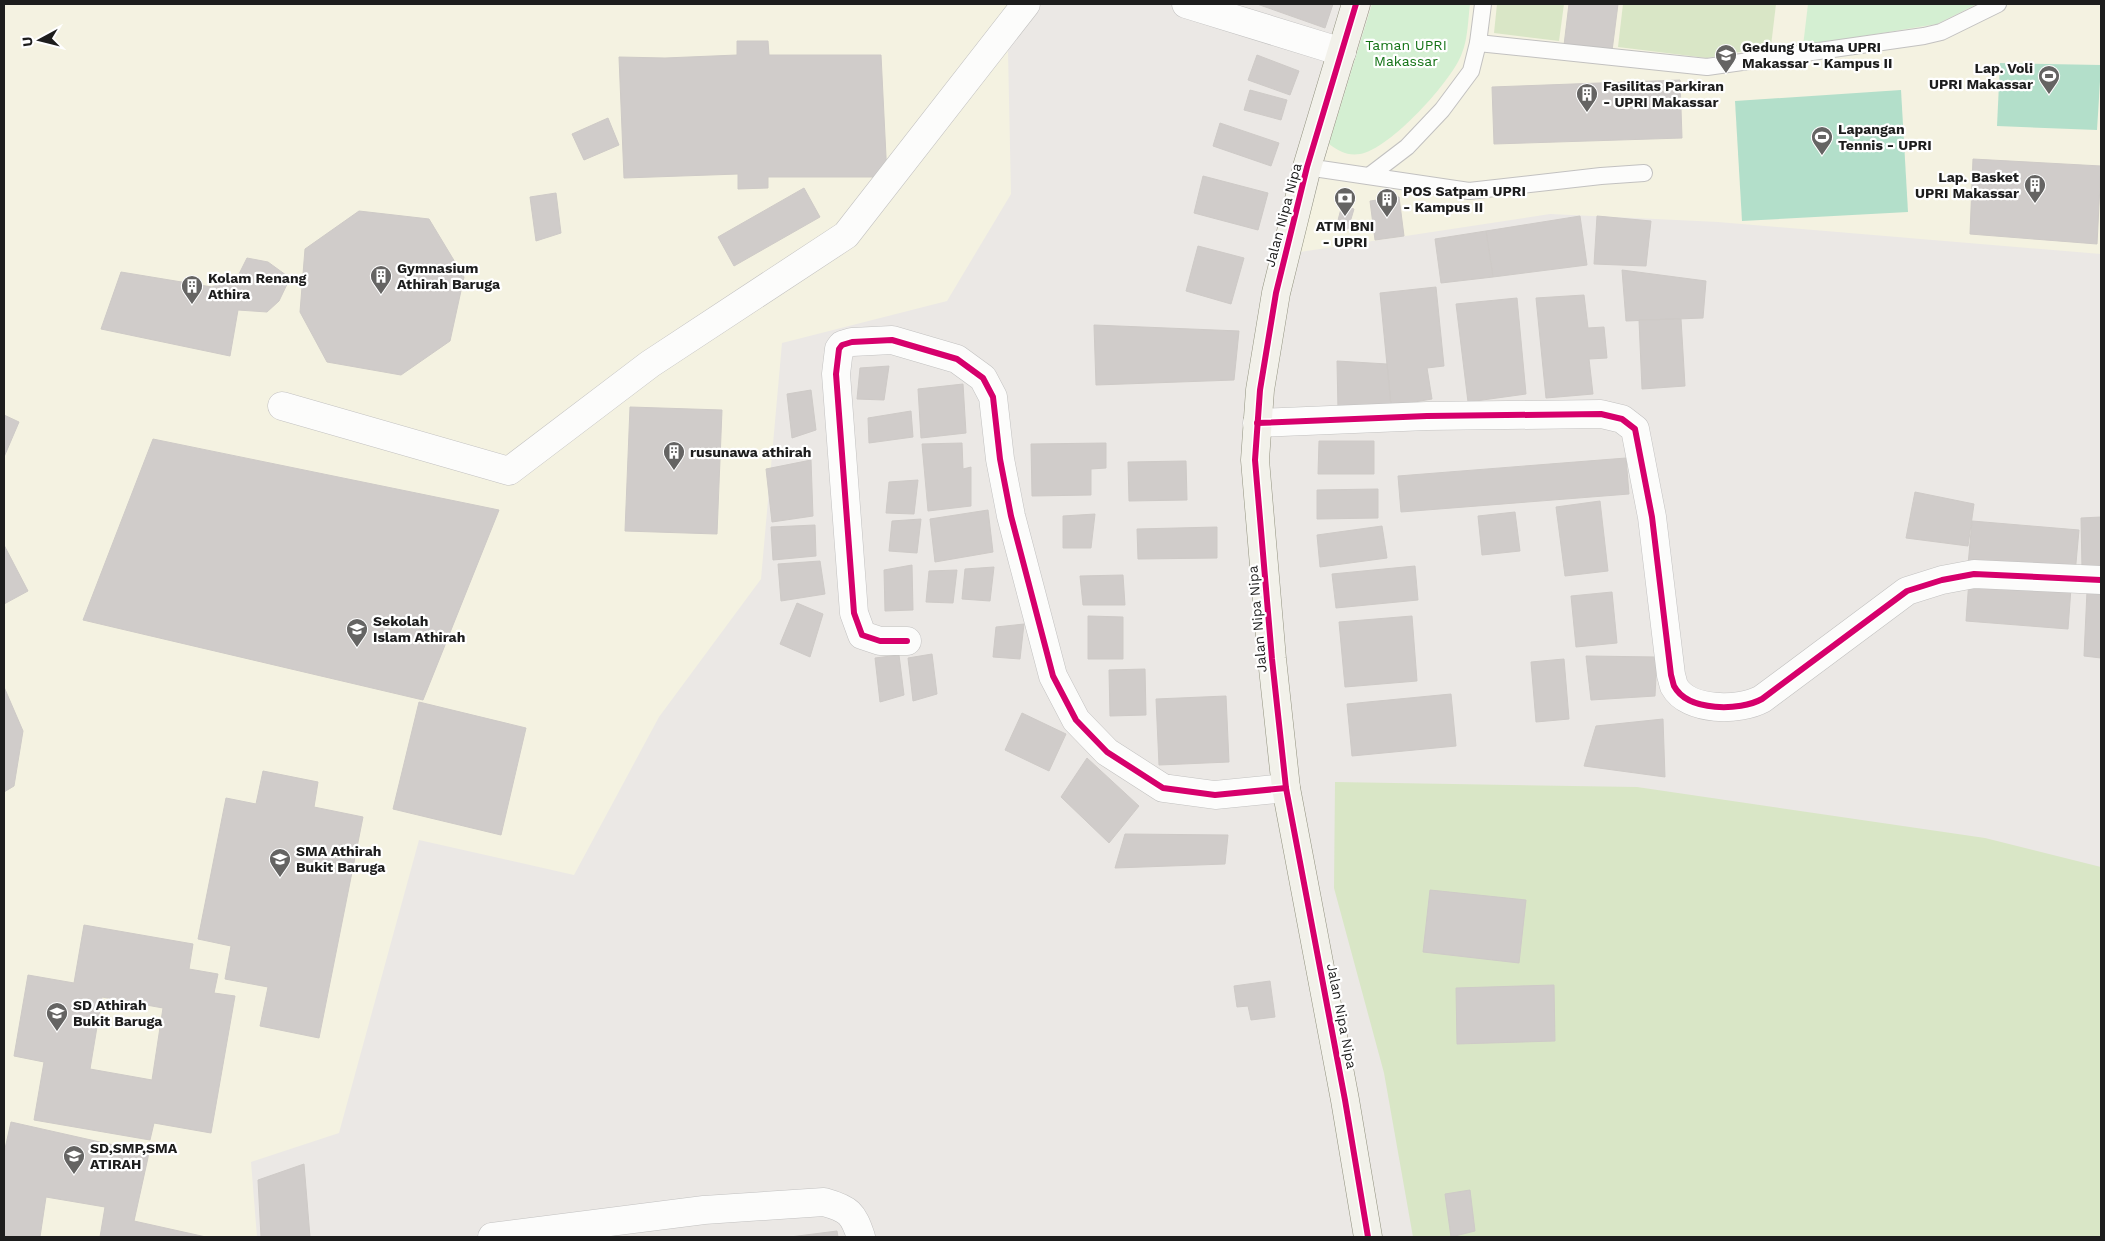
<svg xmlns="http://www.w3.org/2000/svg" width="2105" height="1241" font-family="'Work Sans',sans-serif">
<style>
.education{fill:#f4f2e1}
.grass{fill:#d9e6c6}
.park{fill:#d4efd2}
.pitch{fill:#b3dfca}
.building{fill:#d0ccca;stroke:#cecac7;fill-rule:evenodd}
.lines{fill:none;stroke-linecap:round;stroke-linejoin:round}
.lane-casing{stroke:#c2c1c0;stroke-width:18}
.street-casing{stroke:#c2c1c0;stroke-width:29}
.secondary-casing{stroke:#92927f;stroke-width:29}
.lane{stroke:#fcfcfb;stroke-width:16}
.street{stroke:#fcfcfb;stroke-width:28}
.secondary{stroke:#f2f1ea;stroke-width:28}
.cycleway-casing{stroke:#fff;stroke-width:9}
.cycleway{stroke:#d6006c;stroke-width:6}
.labels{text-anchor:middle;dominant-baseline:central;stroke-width:4.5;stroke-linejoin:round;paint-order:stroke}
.park-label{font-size:14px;fill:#137215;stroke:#fff}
.poi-label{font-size:14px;font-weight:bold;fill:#1d1d1d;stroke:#fff;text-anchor:start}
.street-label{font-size:14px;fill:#1d1d1d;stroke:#fff}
</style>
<rect width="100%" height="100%" fill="#ebe8e5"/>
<!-- education -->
<g class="education">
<polygon points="4,4 1007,4 1011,194 947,301 782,343 761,579 659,717 574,875 419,840 339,1133 251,1162 257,1237 4,1237"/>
<polygon points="1372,4 2101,4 2101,254 1718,222 1550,214 1300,252 1329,144"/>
</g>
<!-- grass -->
<g class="grass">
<polygon points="1497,4 1564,4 1559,41 1494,33"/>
<polygon points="1623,4 1776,4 1771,46 1707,58 1618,47"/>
<polygon points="1335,782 1637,787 1985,838 2101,867 2101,1237 1413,1237 1384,1073 1334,888"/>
</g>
<!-- park -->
<g class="park">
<path d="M 1372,4 L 1470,4 C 1468,19 1468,38 1462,53 C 1453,80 1389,150 1360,154 C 1347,156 1339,151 1329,144 Z"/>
<polygon points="1808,4 1977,4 1937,24 1803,46"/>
</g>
<!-- pitch -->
<g class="pitch">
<polygon points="2000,63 2101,65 2097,130 1997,126"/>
<polygon points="1901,90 1908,212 1742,221 1735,101"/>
</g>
<!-- building -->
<g class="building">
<polygon points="1257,4 1333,4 1325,28"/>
<polygon points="1569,4 1618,4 1612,51 1564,45"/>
<polygon points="737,41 768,41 769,55 881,55 887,177 768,177 768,188 738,189 738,174 624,178 619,57 665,58 737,55"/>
<polygon points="1257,55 1299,71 1290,95 1248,80"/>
<polygon points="1680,80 1682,138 1494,144 1492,87"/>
<polygon points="1250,90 1287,100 1281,120 1244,110"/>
<polygon points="608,118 619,145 584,160 572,134"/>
<polygon points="1220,123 1279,143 1271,166 1213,146"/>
<polygon points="1973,159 2101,166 2097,244 1970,234"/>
<polygon points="1203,176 1268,193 1258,230 1194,213"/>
<polygon points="804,188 820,217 734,266 718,237"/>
<polygon points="556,193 561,233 536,241 530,197"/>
<polygon points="1399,197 1404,236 1375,240 1370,201"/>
<polygon points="1342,205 1354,209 1348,229 1337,224"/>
<polygon points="359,211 429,219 464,277 450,341 401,375 327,362 300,312 305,249"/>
<polygon points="1580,216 1587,265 1493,277 1486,231"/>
<polygon points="1597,216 1651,221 1646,266 1594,264"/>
<polygon points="1486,231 1493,277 1441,283 1435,239"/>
<polygon points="1198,246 1244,258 1231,304 1186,291"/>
<polygon points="247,258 268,262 290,278 279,301 267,312 238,310 230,356 101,329 121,272 212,287 238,276"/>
<polygon points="1622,270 1706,281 1703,318 1626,321"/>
<polygon points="1436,287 1444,366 1427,368 1432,399 1391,406 1380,293"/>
<polygon points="1584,295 1588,328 1604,327 1607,358 1589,359 1593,394 1546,398 1536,298"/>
<polygon points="1517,298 1526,394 1468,402 1456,304"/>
<polygon points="1681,319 1685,386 1642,389 1639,320"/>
<polygon points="1094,325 1239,331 1234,380 1096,385"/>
<polygon points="1337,361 1387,364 1391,406 1338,410"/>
<polygon points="889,366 884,400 857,399 860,368"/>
<polygon points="963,384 966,433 921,438 918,389"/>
<polygon points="811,390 816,430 792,438 787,394"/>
<polygon points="630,407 722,410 717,534 625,531"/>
<polygon points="911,411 913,437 869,443 868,418"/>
<polygon points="4,415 19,422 4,457"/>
<polygon points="153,439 499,510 423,700 83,620"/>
<polygon points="1319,441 1374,441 1374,474 1318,474"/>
<polygon points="962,443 963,469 971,467 971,506 928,511 922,444"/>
<polygon points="1106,443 1106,468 1091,469 1091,495 1032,496 1031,444"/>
<polygon points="1626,458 1629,494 1401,512 1398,476"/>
<polygon points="811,460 813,516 772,522 766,469"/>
<polygon points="1186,461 1187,500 1129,501 1128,462"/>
<polygon points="918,480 914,514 886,513 889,482"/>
<polygon points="1378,489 1378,518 1317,519 1317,490"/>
<polygon points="1915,492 1974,504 1968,546 1906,538"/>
<polygon points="1600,501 1608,571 1565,576 1556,507"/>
<polygon points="988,510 993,552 935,562 930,519"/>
<polygon points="1515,512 1520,551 1482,555 1478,516"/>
<polygon points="1095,514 1091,548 1063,548 1063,516"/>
<polygon points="2101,517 2101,569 2082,569 2081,518"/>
<polygon points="921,519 917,553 889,551 892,521"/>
<polygon points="1972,521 2079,530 2075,574 1968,565"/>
<polygon points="815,525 816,556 773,560 771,527"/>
<polygon points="1382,526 1387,558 1320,567 1317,535"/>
<polygon points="1217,527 1217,558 1138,559 1137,529"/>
<polygon points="4,545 28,591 4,604"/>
<polygon points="820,561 825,594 781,601 778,564"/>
<polygon points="912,565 913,610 885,611 884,570"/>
<polygon points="1415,566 1418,600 1336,608 1332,574"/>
<polygon points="994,567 990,601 962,599 965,569"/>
<polygon points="957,570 953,603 926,602 929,571"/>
<polygon points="1123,575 1125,605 1083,605 1080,576"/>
<polygon points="1969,580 2071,588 2068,629 1966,621"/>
<polygon points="2087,591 2101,592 2101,658 2084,656"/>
<polygon points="1612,592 1617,643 1576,647 1571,596"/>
<polygon points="797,603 823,614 810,657 780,644"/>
<polygon points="1088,616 1123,617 1123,659 1088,659"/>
<polygon points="1412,616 1417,681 1345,687 1339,622"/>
<polygon points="1024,624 1020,659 993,657 996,627"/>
<polygon points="932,654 937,694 913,701 908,658"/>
<polygon points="899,655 904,695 880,702 875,658"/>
<polygon points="1586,656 1657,657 1655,696 1591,700"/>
<polygon points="1564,659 1569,719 1536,722 1531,662"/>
<polygon points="1145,669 1146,715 1110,716 1109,670"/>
<polygon points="4,687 23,731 14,786 4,792"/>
<polygon points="1451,694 1456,746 1352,756 1347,704"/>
<polygon points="1226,696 1229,762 1159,765 1156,699"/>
<polygon points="419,702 526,728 501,835 393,809"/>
<polygon points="1022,713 1066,734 1049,771 1005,750"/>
<polygon points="1663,719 1665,777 1584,766 1596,726"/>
<polygon points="1087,758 1139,806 1109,843 1061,797"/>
<polygon points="263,771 318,782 314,807 363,817 319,1038 260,1026 268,987 225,979 231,946 198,939 226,798 256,804"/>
<polygon points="1125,834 1228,835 1225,864 1115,868"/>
<polygon points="1430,890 1526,900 1519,963 1423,952"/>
<path d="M 84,925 L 193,944 L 189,969 L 218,974 L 214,993 L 235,996 L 211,1133 L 154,1123 L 150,1140 L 34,1120 L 44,1062 L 14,1056 L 28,975 L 74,983 ZM 102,997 L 163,1008 L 152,1080 L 90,1069 Z"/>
<polygon points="1270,981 1275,1017 1251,1020 1248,1006 1237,1007 1234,986"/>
<polygon points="1554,985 1555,1041 1457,1044 1456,988"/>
<polygon points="11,1122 149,1153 134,1221 206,1237 100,1237 105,1207 46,1197 40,1237 4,1237 4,1153"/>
<polygon points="304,1164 310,1237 261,1237 258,1180"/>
<polygon points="1470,1190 1475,1231 1451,1237 1445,1194"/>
<polygon points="837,1231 838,1237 790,1237"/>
</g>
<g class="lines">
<!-- lane casing -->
<g class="lane-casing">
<g id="lane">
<polyline points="1478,43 1707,67 1924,36 1941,32 1998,4"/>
<polyline points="1307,167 1469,191 1601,176 1644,173"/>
<polyline points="1369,176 1407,147 1442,110 1471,71 1478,43 1483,4"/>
</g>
</g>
<!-- street casing -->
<g class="street-casing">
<g id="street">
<polyline points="1186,4 1342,52"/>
<polyline points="282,406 509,471 650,364 846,235 1026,4"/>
<path d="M 1257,423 L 1427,416 L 1601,414 L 1622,419 L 1635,429 L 1652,517 L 1671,675 C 1672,678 1673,683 1674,686 C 1688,712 1740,711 1762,699 L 1907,591 L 1942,580 L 1974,574 L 2101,580"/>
<polyline points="907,641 880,641 862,635 854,613 836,374 839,349 842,345 852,342 892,340 957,359 983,378 993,397 1000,459 1011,516 1053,676 1076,720 1107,752 1163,788 1215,795 1286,788"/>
<path d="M 492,1237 L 704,1210 L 824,1202 C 849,1209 853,1213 861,1237"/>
</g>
</g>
<!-- secondary casing -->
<g class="secondary-casing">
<polyline id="secondary" points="1356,4 1307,167 1276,293 1260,390 1255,460 1272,659 1286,788 1345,1100 1368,1237"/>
</g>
<!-- lane -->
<use href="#lane" class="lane"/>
<!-- street -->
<use href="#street" class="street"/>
<!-- secondary -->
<use href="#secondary" class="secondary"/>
<!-- cycleway casing -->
<g class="cycleway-casing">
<g id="cycleway">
<polyline points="1356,4 1307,167 1276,293 1260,390 1255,460 1272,659 1286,788 1345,1100 1368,1237"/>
<path d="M 1257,423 L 1427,416 L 1601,414 L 1622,419 L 1635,429 L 1652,517 L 1671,675 C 1672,678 1673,683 1674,686 C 1688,712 1740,711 1762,699 L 1907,591 L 1942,580 L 1974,574 L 2101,580"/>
<polyline points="907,641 880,641 862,635 854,613 836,374 839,349 842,345 852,342 892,340 957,359 983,378 993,397 1000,459 1011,516 1053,676 1076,720 1107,752 1163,788 1215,795 1286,788"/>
</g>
</g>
<!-- cycleway -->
<use href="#cycleway" class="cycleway"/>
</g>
<!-- icons -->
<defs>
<g id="university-pin" transform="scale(1.125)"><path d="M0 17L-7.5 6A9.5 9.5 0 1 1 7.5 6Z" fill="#656463" stroke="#fff"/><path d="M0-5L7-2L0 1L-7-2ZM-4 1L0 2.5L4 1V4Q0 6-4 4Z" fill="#fff"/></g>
<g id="stadium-pin" transform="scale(1.125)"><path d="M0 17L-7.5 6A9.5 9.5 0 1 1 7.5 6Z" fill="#656463" stroke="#fff"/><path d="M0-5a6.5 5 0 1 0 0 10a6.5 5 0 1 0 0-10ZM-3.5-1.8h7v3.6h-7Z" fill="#fff"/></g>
<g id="building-pin" transform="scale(1.125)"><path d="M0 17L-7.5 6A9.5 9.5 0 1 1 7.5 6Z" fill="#656463" stroke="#fff"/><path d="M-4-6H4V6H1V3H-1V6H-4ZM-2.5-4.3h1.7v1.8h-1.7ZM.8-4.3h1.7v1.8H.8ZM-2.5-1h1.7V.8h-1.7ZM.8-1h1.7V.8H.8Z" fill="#fff"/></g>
<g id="bank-pin" transform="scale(1.125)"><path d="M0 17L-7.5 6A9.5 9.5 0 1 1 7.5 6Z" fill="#656463" stroke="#fff"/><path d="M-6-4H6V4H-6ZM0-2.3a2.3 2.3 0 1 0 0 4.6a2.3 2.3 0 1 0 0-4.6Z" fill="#fff"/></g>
<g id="school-pin" transform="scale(1.125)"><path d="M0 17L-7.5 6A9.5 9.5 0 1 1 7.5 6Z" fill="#656463" stroke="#fff"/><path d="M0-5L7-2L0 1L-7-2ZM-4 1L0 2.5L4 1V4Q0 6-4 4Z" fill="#fff"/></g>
</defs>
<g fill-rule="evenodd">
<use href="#university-pin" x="1726" y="55"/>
<use href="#stadium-pin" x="2049" y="76"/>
<use href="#building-pin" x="1587" y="94"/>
<use href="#stadium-pin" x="1822" y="137"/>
<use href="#building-pin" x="2035" y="185"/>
<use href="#bank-pin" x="1345" y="198"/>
<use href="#building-pin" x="1387" y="199"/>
<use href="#building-pin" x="381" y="276"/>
<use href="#building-pin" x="192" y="286"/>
<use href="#building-pin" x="674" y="452"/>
<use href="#school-pin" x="357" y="629"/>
<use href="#school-pin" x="280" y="859"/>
<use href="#school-pin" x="57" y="1013"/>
<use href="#school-pin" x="74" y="1156"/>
</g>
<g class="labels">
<!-- park labels -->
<g class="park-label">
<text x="1406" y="45">Taman UPRI<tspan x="1406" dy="16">Makassar</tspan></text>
</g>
<!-- poi labels -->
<g class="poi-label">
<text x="1742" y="47">Gedung Utama UPRI<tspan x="1742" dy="16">Makassar - Kampus II</tspan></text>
<text x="2033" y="68" text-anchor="end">Lap. Voli<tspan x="2033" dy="16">UPRI Makassar</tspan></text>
<text x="1603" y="86">Fasilitas Parkiran<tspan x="1603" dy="16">- UPRI Makassar</tspan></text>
<text x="1838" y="129">Lapangan<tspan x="1838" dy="16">Tennis - UPRI</tspan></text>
<text x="2019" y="177" text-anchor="end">Lap. Basket<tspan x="2019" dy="16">UPRI Makassar</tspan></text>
<text x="1403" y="191">POS Satpam UPRI<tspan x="1403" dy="16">- Kampus II</tspan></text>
<text x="1345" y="226" text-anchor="middle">ATM BNI<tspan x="1345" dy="16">- UPRI</tspan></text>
<text x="397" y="268">Gymnasium<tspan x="397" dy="16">Athirah Baruga</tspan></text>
<text x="208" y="278">Kolam Renang<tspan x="208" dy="16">Athira</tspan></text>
<text x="690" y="452">rusunawa athirah</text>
<text x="373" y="621">Sekolah<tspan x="373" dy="16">Islam Athirah</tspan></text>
<text x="296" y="851">SMA Athirah<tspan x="296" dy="16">Bukit Baruga</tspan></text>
<text x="73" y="1005">SD Athirah<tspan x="73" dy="16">Bukit Baruga</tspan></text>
<text x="90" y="1148">SD,SMP,SMA<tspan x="90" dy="16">ATIRAH</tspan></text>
</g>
<!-- street labels -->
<g class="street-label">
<text transform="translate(1283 215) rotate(-75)">Jalan Nipa Nipa</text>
<text transform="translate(1257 619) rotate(-95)">Jalan Nipa Nipa</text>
<text transform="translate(1342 1016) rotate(79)">Jalan Nipa Nipa</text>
</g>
</g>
<!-- border -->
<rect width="2105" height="1241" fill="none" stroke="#1d1d1d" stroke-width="10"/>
<!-- north arrow -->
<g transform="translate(40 40) rotate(263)" stroke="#ffffff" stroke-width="4" paint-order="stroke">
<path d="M0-4L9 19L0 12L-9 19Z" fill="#1d1d1d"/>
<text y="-8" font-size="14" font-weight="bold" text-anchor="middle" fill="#1d1d1d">U</text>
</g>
</svg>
